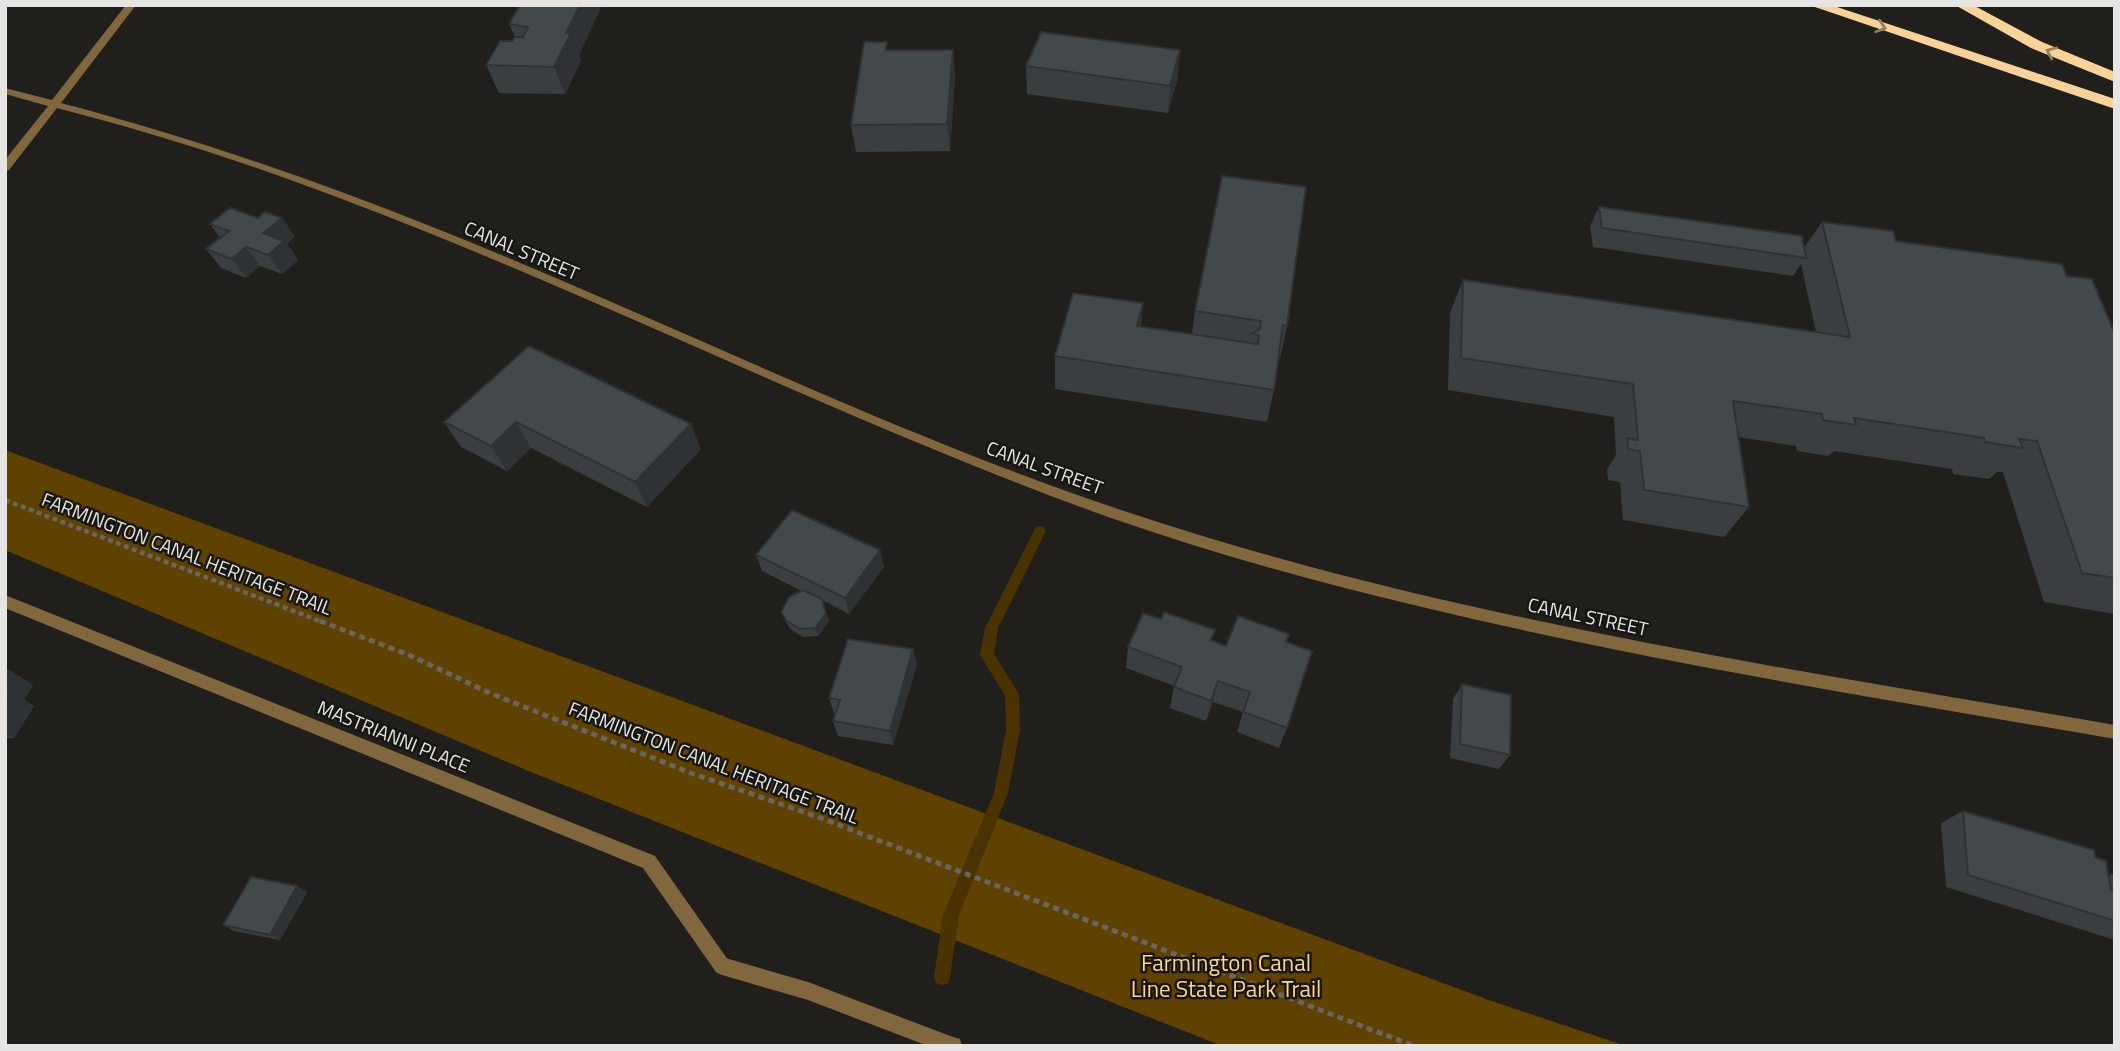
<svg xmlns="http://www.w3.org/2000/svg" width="2120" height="1051" font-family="'Titillium Web',sans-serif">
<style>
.green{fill:#5f4100}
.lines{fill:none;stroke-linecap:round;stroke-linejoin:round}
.stream{fill:#4a3202;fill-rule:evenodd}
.path-far1{stroke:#686662;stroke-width:4.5;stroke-dasharray:5 3.5;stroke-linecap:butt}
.path{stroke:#686662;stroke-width:5;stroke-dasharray:6 4.5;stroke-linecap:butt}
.service{fill:#80673e;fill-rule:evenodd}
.minor{fill:#80673e;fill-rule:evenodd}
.motorway{fill:#f8d397;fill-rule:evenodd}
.wall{fill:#3a3e40}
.shaded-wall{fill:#2f3234}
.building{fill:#43484a;stroke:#2f3234;stroke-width:2}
.oneway{stroke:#937e5b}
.labels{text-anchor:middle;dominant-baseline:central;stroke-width:5;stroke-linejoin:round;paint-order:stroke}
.street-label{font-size:19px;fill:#e7e5e3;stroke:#181612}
.near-park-label{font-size:23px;fill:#fbd393;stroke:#181612}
</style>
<rect width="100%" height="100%" fill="#211f1b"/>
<!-- green -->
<polygon class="green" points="5,450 1486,999 1626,1046 1222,1046 531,772 5,550"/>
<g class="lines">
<!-- stream -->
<polygon class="stream" points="1040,526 1044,527 1046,531 998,628 994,654 1019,694 1020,730 1008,793 959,915 950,977 948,983 942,985 936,983 934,977 943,915 994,793 1006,730 1005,695 980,655 985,628 1036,527"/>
<!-- path-far1 -->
<polyline class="path-far1" points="5,500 325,623"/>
<!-- path -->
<polyline class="path" points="320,621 409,655 492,694 691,773 818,817 1414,1046"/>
<!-- service -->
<polygon class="service" points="722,957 808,982 953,1037 960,1039 962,1046 928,1046 808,1000 722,975 716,972 713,966 716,960"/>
<!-- minor -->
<g class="minor">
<path d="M 126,5 L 136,5 L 61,103 C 187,136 309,178 430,226 C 662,318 885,431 1121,510 C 1443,618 1781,667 2115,725 L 2115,739 C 1883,699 1650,662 1422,607 C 1316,582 1211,553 1108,517 C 829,417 565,278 285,178 C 210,151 134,128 57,108 L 9,170 L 5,171 L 5,160 L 48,106 L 5,94 L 5,88 L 52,100 Z"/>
<polygon points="5,595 655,856 728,960 731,966 728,972 722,975 716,972 643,868 5,608"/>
</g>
<!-- motorway -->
<g class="motorway">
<polygon points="1809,5 1831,5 2115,99 2115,109"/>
<polygon points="1955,5 1973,5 2042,42 2115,72 2115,82 2031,48"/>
</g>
</g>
<!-- wall -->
<g class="wall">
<polygon points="520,5 602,5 579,55 581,61 565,94 499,93 486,65 512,41 515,37 509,24"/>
<polygon points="888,50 953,50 955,77 950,151 856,152 851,125"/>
<polygon points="1026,66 1178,77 1168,113 1027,94"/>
<polygon points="1222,176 1287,326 1280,359 1278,358 1274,390 1267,422 1055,389 1055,356 1143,303 1141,327 1192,334 1195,311"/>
<polygon points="1599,207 1804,248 1822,222 1896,241 2067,276 2115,334 2115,614 2044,602 2003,472 1997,472 1989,479 1953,474 1952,469 1834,451 1828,456 1797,451 1796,446 1738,437 1749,507 1724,537 1623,520 1620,482 1608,480 1607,470 1616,455 1614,417 1448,390 1450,313 1463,280 1816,332 1801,264 1793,276 1593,247 1590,226"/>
<polygon points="258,218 282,218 295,237 287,244 298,260 282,274 260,266 246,278 221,268 206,249 220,238 210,224"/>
<polygon points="529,346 701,449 647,507 531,448 507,471 461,447 444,422"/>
<polygon points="756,555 884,567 849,614 822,600 829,621 818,636 803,637 790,629 781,612 802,591 762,571"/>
<polygon points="1212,641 1226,646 1286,642 1287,728 1279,748 1237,732 1243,712 1213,702 1206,721 1170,708 1174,686 1126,668 1128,647"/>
<polygon points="913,649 917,664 893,745 838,736 833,721 836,713 834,713 829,698"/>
<polygon points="5,670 9,670 33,685 24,699 34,706 14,738 5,738"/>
<polygon points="1462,684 1510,755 1499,769 1450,758 1453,699"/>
<polygon points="1963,811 2095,857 2108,876 2115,873 2115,940 1946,887 1941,823"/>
<polygon points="297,886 307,892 280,940 234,931 223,925"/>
</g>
<!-- shaded-wall -->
<g class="shaded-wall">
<polygon points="580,5 602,5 579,55 581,61 565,94 554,67 566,33"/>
<polygon points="953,50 955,77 950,151 947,124"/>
<polygon points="1180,50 1178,77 1168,113 1170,86"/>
<polygon points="282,218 295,237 287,244 298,260 282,274 268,255 263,233"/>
<polygon points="246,247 260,266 246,278 232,259"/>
<polygon points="1143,303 1140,336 1137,326"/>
<polygon points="516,422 531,448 507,471 491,446"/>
<polygon points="691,424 701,449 647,507 635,482"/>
<polygon points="880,550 884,567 849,614 845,598"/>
<polygon points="826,613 829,621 818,636 815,628"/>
<polygon points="913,649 917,664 893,745 890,731"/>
<polygon points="9,670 33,685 24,699 34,706 14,738 5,733 5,676"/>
<polygon points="1218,681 1213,702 1206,721 1211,701"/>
<polygon points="297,886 307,892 280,940 270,935"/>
</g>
<!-- building -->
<g class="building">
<polygon points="520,5 580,5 566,33 571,33 554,67 486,65 500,41 512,41 515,37 523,37 528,27 509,24"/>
<polygon points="1041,32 1180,50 1170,86 1026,66"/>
<polygon points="864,42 887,42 886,50 953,50 947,124 851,125"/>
<polygon points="1222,176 1306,187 1287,326 1283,325 1274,390 1055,356 1073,293 1143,303 1137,326 1258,344 1259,335 1251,334 1260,329 1261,321 1195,311"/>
<polygon points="1599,207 1802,236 1806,258 1602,228"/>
<polygon points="230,208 258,218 265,212 282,218 263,233 284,241 268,255 246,247 232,259 206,249 229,231 210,224"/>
<polygon points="1822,222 1893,231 1896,241 2062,264 2067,276 2092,279 2115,334 2115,578 2082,573 2037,441 2019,439 2023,448 1985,442 1984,438 1854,418 1856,425 1823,420 1822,414 1733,401 1749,507 1644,490 1640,451 1628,449 1627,438 1638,440 1633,384 1461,358 1463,280 1850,337"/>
<polygon points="529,346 691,424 635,482 516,422 491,446 444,422"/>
<polygon points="792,510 880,550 845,598 756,555"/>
<polygon points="803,590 822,599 826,613 815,628 800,629 787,621 781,612 789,597"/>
<polygon points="1164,612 1215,630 1211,640 1226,646 1238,616 1289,634 1286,642 1312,651 1287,728 1243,712 1250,692 1218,681 1211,701 1174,687 1182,667 1128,647 1143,613 1161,619"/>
<polygon points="848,639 913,649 890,731 833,721 840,700 829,698"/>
<polygon points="1462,684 1511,695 1510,755 1460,744"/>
<polygon points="5,691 10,691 5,699"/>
<polygon points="1963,811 2094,850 2095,857 2106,861 2111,890 2115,892 2115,921 1968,875"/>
<polygon points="251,877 297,886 270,935 223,925"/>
</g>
<!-- one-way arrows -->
<defs><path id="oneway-chevron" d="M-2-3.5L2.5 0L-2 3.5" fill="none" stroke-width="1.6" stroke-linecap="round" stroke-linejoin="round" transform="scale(1.75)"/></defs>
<g class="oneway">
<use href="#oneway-chevron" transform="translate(1881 27) rotate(18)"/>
<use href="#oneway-chevron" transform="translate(2051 52) rotate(-157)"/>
</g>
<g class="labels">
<!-- street labels -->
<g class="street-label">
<text transform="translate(522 250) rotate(23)">CANAL STREET</text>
<text transform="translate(1045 467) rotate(20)">CANAL STREET</text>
<text transform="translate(187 553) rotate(21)">FARMINGTON CANAL HERITAGE TRAIL</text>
<text transform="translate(1588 616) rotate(12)">CANAL STREET</text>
<text transform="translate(394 736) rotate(22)">MASTRIANNI PLACE</text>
<text transform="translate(714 762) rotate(21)">FARMINGTON CANAL HERITAGE TRAIL</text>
</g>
<!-- near-park labels -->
<g class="near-park-label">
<text x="1226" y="962">Farmington Canal<tspan x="1226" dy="26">Line State Park Trail</tspan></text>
</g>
</g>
<!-- border -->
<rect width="2120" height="1051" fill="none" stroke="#e7e5e3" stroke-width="14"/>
</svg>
